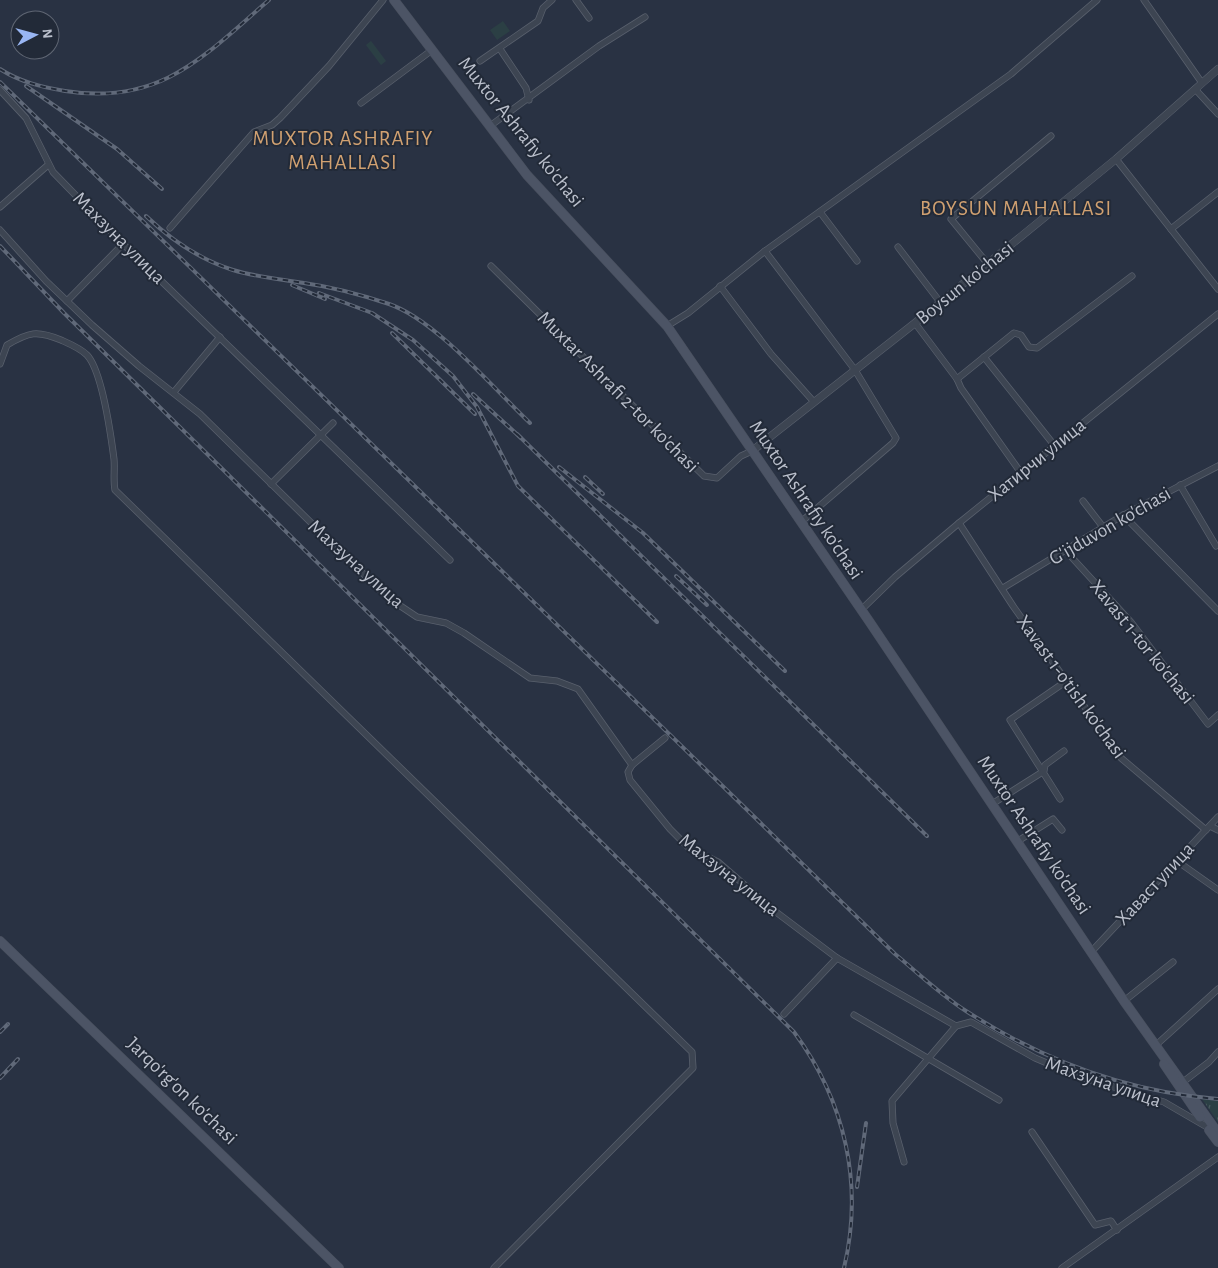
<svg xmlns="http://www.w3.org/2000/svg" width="1218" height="1268" font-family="'Alegreya Sans',sans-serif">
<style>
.grass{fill:url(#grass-tufts)}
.pitch{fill:#2b3f44}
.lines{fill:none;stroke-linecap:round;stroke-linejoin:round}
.minor-casing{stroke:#59606d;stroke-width:7}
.tertiary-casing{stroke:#59606d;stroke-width:8}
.secondary-casing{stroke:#474e5c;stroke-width:10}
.minor{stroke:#3d4552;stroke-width:5.5}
.tertiary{stroke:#3d4552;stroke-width:7}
.secondary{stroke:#4c5465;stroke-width:9}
.rail-casing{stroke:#606979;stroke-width:4}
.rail{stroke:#222a38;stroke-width:2;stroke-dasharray:5.5;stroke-linecap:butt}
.labels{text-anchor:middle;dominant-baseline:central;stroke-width:4;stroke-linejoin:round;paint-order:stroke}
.street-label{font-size:20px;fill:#bbc0cc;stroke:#222a38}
.neighbourhood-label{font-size:21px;letter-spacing:1px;fill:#d1a171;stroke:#222a38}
</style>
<defs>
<pattern id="grass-tufts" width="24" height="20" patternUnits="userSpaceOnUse" patternTransform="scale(1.25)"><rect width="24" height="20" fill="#2b3f44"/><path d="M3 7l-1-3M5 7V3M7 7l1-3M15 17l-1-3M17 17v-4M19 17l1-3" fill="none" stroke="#48595e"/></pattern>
</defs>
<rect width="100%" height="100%" fill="#293243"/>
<!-- grass -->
<g class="grass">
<polygon points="371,41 386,61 381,65 366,45"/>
<polygon points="1202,1099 1218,1101 1218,1122"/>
</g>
<!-- pitch -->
<polygon class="pitch" points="503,21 510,31 497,40 490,30"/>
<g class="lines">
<!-- minor casing -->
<g class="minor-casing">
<g id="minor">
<polyline points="576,0 589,18"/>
<polyline points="1144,0 1202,83"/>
<polyline points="500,49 526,88 529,100"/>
<polyline points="480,61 538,21 543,8 552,0"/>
<polyline points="1195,89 1218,114"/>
<polyline points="0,90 26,118 53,172 123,244 450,560"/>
<polyline points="361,103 432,50"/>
<polyline points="490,126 599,46 645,17"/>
<polyline points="1116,159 1218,289"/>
<polyline points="0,207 48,165"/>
<polyline points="820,212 857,261"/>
<polyline points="170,228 254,132 272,125 280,118 329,66 383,0"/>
<polyline points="1171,229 1218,192"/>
<polyline points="0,230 46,281 92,325 139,366 200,414 387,597 417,617 446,623 464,633 530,678 557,681 578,689 632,765 628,772 630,780 670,829 689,848 718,862 776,912 837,958 956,1026 971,1022 1035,1058 1080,1077 1164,1102 1207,1127"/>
<polyline points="898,247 940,302"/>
<polyline points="765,251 855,370 896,438 893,443 801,522"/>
<polyline points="987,263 951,219 1051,136"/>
<polyline points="491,266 704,476 717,478 741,456 752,451"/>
<polyline points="720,286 771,354 814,402"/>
<polyline points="67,301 123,244"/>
<polyline points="915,323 957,379 961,388 1021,473"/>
<polyline points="667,326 688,313 765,251 1011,74 1097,0"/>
<polyline points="984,357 1054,445"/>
<path d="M 0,364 L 7,345 C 29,332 37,330 61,340 C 70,344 80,348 87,355 C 102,371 111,436 114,459 C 115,469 113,480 115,490 L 692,1052 L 693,1068 L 494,1268"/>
<polyline points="957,379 1014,333 1021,335 1029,347 1037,348 1132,276"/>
<polyline points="174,392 220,337"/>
<polyline points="271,484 333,423"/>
<polyline points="1180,485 1216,546"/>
<polyline points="1083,501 1103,527"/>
<polyline points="1123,515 1218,611"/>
<polyline points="959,523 1013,606 1121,758 1206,830"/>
<polyline points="1065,550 1131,622 1208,724 1218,715"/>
<polyline points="1003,588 1120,517 1218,466"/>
<polyline points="861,610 895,577 959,523 1218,314"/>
<polyline points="632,765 665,738"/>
<polyline points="1060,799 1010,720 1065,682"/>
<polyline points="992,804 1044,771 1045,765 1064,751"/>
<polyline points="1210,826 1218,830"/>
<polyline points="1018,841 1053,819 1062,830"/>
<polyline points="1177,861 1218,890"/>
<polyline points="1092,951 1218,817"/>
<polyline points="1124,1001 1173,962"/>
<polyline points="784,1014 837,958"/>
<polyline points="854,1015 999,1100"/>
<polyline points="1155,1046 1218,989"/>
<polyline points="1183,1082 1209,1062 1218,1052"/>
<polyline points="1032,1132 1095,1225 1111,1221 1117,1230"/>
<polyline points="904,1162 893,1123 892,1101 956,1026"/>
<polyline points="1062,1268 1218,1157"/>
</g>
</g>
<!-- tertiary casing -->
<g class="tertiary-casing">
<polyline id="tertiary" points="752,451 915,323 1116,159 1218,69"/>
</g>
<!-- secondary casing -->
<g class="secondary-casing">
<g id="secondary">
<polyline points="394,0 527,175 667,326 869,621 1124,1001 1218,1133"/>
<polyline points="0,941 339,1268"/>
<polyline points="1164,1064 1200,1117"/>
<polyline points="1209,1130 1218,1142"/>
</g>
</g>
<!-- minor -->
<use href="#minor" class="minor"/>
<!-- tertiary -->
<use href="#tertiary" class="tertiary"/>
<!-- secondary -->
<use href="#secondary" class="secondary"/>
<!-- rail casing -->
<g class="rail-casing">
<g id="rail">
<path d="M 0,69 C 20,82 42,87 65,91 C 160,106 203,57 269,0"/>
<path d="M 0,82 L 895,954 C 918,973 941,995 966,1011 C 1042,1060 1128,1092 1218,1099"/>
<polyline points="26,86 117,149 162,189"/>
<path d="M 146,216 C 170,239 201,260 233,270 C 256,277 280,279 304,283 C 332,287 362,295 389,304 C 436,320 493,388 530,423"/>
<path d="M 0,246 L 64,313 L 794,1032 C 845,1101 864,1184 844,1268"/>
<polyline points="292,285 325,299"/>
<polyline points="319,293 372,313 413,340 453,376 477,407 518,486 657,622"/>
<polyline points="392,333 475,414"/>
<polyline points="473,394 521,438"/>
<polyline points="517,434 927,836"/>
<polyline points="559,467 643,533 785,671"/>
<polyline points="585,477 603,494"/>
<polyline points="676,576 707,605"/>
<polyline points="0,1032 8,1024"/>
<polyline points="0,1078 18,1059"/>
<polyline points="857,1187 866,1123"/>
</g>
</g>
<!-- rail -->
<use href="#rail" class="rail"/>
</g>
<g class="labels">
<!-- street labels -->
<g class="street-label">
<text transform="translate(521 132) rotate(51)">Muxtor Ashrafiy ko'chasi</text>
<text transform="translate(119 238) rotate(45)">Махзуна улица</text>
<text transform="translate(965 283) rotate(-39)">Boysun ko'chasi</text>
<text transform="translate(618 392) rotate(45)">Muxtar Ashrafi 2-tor ko'chasi</text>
<text transform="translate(1037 460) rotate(-39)">Хатирчи улица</text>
<text transform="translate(806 500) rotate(56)">Muxtor Ashrafiy ko'chasi</text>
<text transform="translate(1110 526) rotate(-30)">G'ijduvon ko'chasi</text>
<text transform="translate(356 564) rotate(42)">Махзуна улица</text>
<text transform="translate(1142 642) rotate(51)">Xavast 1-tor ko'chasi</text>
<text transform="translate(1071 687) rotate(54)">Xavast 1-o'tish ko'chasi</text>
<text transform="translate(1034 835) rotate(56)">Muxtor Ashrafiy ko'chasi</text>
<text transform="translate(729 875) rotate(38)">Махзуна улица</text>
<text transform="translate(1155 884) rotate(-47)">Хаваст улица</text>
<text transform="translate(1103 1082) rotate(19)">Махзуна улица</text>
<text transform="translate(182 1091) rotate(44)">Jarqo'rg'on ko'chasi</text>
</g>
<!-- neighbourhood labels -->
<g class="neighbourhood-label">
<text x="343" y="138">MUXTOR ASHRAFIY<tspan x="343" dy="24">MAHALLASI</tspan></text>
<text x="1016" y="208">BOYSUN MAHALLASI</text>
</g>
</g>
<!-- north arrow -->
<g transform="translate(35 35) rotate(84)"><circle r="24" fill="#222a38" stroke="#5f6673"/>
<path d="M0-4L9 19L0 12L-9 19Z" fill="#99b6f3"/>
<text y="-8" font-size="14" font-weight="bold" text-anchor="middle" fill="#bbc0cc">N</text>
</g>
</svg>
